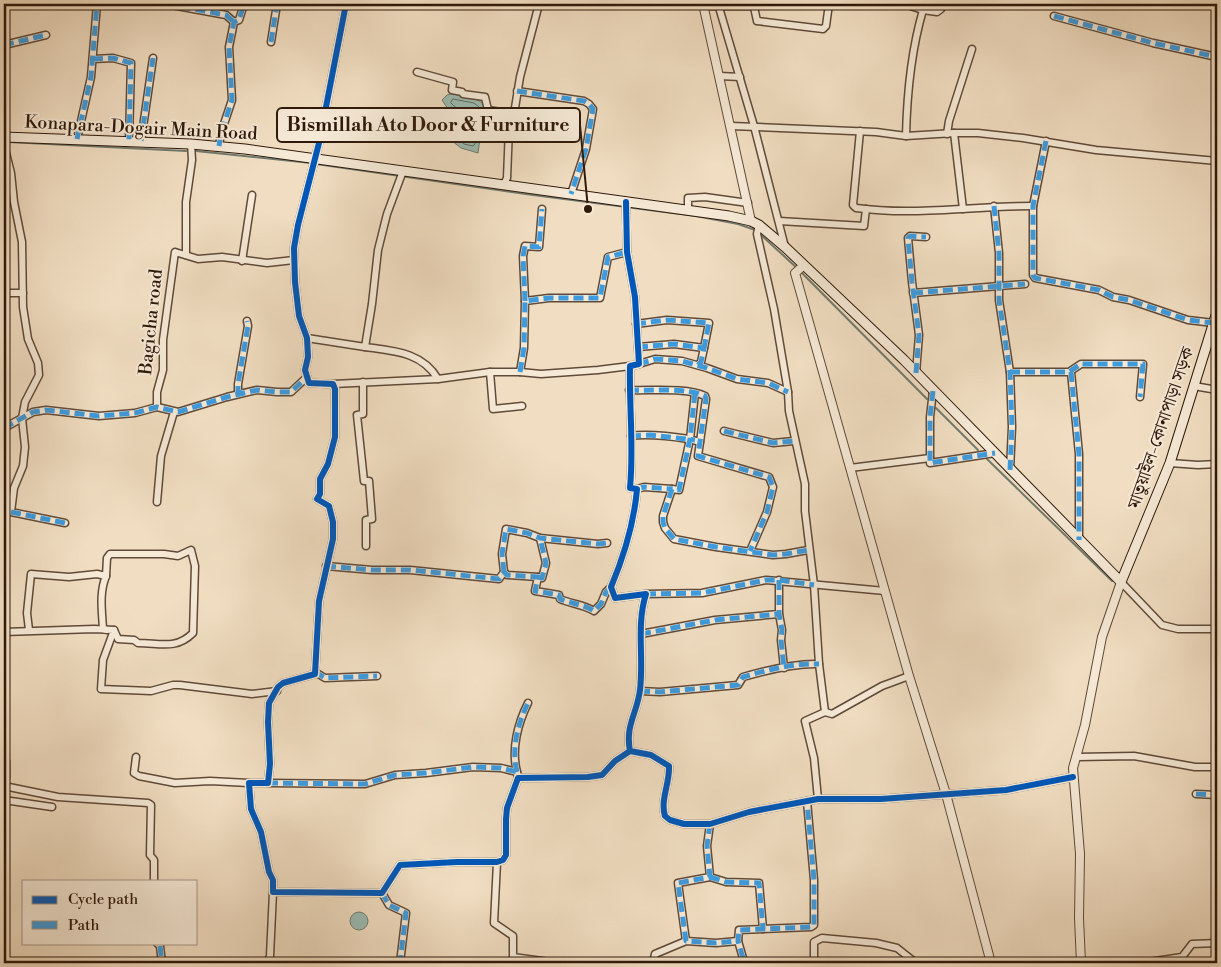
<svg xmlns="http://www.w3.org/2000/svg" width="1221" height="967" font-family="'Libre Bodoni','Noto Serif Bengali',serif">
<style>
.water{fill:#9bbcb4;stroke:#707b70}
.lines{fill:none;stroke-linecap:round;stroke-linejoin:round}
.shore{stroke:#656a60;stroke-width:1}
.stream{stroke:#707b70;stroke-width:2}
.minor-casing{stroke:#604a39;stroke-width:9}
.tertiary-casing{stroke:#604a39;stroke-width:10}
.secondary-casing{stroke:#2f190b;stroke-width:11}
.minor{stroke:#f6ead7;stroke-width:6}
.tertiary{stroke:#f6ead7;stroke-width:8}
.secondary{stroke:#f6ead7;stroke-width:9}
.quiet{stroke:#3d9bde;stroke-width:5;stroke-dasharray:10 5;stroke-linecap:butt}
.cycleway-casing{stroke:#f6ead7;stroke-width:9}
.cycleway{stroke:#0057b8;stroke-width:6}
.labels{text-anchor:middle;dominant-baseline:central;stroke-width:4;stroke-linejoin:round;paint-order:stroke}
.street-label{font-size:18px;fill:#2f190b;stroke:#f6ead7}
.leader{fill:none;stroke:#2f190b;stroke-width:2}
.callout-dot{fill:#2f190b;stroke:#f6ead7;stroke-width:2}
.callout{fill:#f6ead7;stroke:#2f190b;stroke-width:2}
.callout-label{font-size:19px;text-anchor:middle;font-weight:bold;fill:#2f190b}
</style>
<rect width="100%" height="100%" fill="#f1dec2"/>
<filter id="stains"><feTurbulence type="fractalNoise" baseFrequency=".004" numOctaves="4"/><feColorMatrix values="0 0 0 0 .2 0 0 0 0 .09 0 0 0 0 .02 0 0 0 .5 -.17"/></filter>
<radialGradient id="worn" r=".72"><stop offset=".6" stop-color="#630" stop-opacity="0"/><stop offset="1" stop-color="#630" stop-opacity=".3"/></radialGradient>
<!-- water -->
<g class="water">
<polygon points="456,93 475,99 483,103 484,109 478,153 461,148 452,141 458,115 450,112 442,100 447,95"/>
<circle cx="359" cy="921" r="9"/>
</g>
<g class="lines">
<!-- shore -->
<path class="shore" d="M 453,99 L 474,103 L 479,107 L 475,144 L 473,146 L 464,144 L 458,139 C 459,131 467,117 460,111 C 457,107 454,107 451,103 Z"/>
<!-- stream -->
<g class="stream">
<polyline points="8,142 186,151"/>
<polyline points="196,151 311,163"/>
<polyline points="316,164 533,195 696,216 738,224 755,230"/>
<polyline points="759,233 798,269"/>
<polyline points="801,272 927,399"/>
<polyline points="936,408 978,450"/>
<polyline points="987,459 1112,581"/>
</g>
<!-- minor casing -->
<g class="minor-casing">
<g id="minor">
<polyline points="166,4 226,15 234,22"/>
<polyline points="346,4 319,143 298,225 294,248 295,282 299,316 307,338 308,357 305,370 309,383 333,384 335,389 335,437 328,464 320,479 320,494 317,499 329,506 333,522 333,539 319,601 315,674 283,683 278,687 269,703 268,722 270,764 268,783 249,783 251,809 261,832 269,872 273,880 273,892 382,893 400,865 457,862 497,862 503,860 506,855 506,819 507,808 518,778 588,777 602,775 615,761 630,751"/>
<polyline points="718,4 754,126 785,247"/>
<polyline points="904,4 923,10 937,12 941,9 943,4"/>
<polyline points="704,6 751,6 754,7 757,21 823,29 826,26 829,4"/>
<polyline points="1054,16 1153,43 1217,57"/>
<polyline points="271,42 277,4"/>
<polyline points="4,45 46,35"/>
<polyline points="93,59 113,58 131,63 129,141"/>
<polyline points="417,72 453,82 452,90 462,92 463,94 485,97 488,110 514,114"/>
<polyline points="720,76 740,77"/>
<polyline points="517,91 584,101 589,104 593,109 586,149 571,194"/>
<polyline points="731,126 876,132 906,136 954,133 978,133 1023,138 1096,150 1217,161"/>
<path d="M 860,131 L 853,205 L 856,208 C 915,216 974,206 1033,206"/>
<polyline points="954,133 963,209"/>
<polyline points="947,134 949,121 972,49"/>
<path d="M 906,136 C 907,93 911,51 923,10"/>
<polyline points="77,139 91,77 97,4"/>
<polyline points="141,141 153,58"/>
<polyline points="1046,141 1033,206 1033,275 1035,278 1099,290 1113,297 1129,300 1188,320 1214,323"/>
<polyline points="4,145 11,173 14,202 22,242 23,307 28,339 38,363 39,375 25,402 22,418 25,447 23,466 14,488 11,512 65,523"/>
<polyline points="219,146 221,133 232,100 229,47 234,22 239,20 244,4"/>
<polyline points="504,184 507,178 509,128 514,114 520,77 539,4"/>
<path d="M 626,202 L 627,252 L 635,297 L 639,364 L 630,366 C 629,406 634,447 630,488 L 637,489 C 634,524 624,556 611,587 L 615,598 L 646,594 C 636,625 644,658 640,690 C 637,714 625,725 630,751 L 651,755 L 669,766 C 670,783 660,800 665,816 L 670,820 L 684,824 L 710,824 L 749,812 L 818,799 L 881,799 L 1006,790 L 1073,777"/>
<polyline points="994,206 999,253 999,300 1010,372 1012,427 1010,470"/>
<polyline points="688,209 688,198 705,197 748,203"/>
<polyline points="779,221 864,226 866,209"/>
<polyline points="759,225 757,234 774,309 788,392 789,411 805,484 805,511 814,585 819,664 825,712 805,721 814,758 818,799"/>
<polyline points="186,255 186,202 192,160 191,144"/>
<polyline points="242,261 252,195"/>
<polyline points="4,293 23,293"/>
<polyline points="913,293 1025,284"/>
<polyline points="525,301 523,256 525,246 539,247 542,209"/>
<polyline points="636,324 667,320 709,323 704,348"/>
<polyline points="307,338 365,347 372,304 378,250 387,214 403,171"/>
<path d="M 365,347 C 394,351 422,352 438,379"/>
<polyline points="638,347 674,344 704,348 701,362 698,365"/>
<polyline points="639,364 655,359 682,361 707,368 737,379 768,383 788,392"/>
<polyline points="490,372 493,409 522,406"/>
<polyline points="520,372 524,348 525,301 549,298 600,298 608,257 627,252"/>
<polyline points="1010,372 1069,372 1081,364 1143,364 1140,397"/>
<polyline points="1071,372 1079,454 1079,539"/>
<polyline points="916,373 919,335 912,282 908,238 910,236 926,237"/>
<polyline points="363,382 363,414 357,415 364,481 369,481 372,519 366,520 366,546"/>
<polyline points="333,384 438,379 490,372 520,372 541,374 598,370 630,366"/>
<polyline points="1194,386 1217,390"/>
<path d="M 629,390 C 649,391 687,387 705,396 L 706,399 L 698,456 L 769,477 L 773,487 L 767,512 L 750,551"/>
<polyline points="933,391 930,417 930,463 995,453"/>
<polyline points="242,393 238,392 238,384 248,326 247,321"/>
<polyline points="695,393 690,439 679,490 672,489 663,516 663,522 665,528 674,539 716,547 773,555 786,554 808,550"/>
<polyline points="157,407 157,392 163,370 163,340 175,252 198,259 222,257 267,263 294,260"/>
<polyline points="4,428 33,412 46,410 99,416 135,413 157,407 178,412 227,397 257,390 277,392 291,392 307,377"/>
<polyline points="724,431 773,443 794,441"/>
<path d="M 631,436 C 647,433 684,437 700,442"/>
<polyline points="1170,463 1198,465 1217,464"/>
<polyline points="850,468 930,458"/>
<polyline points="637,489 644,487 672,489"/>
<polyline points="157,502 161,456 174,412"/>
<path d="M 326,566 L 372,570 L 410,570 L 499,579 L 504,572 L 507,575 L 538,577 L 535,591 L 559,595 L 560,599 C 571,604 583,604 594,611 L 601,604 L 606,592 L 611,587"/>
<polyline points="504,572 502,554 506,529 527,533 540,538 598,544 607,543"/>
<path d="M 106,576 L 107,558 L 110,554 L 164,554 L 178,556 L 191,550 L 195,566 L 193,633 C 176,650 160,643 138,643 L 134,640 L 118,639 L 114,630"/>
<polyline points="538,577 542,578 546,563 540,538"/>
<polyline points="779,580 779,614 782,630 781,640 784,668"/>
<polyline points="1121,582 1162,625 1178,629 1217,629"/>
<polyline points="646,594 702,593 766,580 885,591"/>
<path d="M 29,630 L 27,613 L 31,574 L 69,577 L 97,574 L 106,576 C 99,593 102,611 103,629 L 107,630"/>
<polyline points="4,632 94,629 114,630 103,660 101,689 151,691 173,685 180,685 252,694 277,691"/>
<polyline points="641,634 715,620 779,614"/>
<polyline points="315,672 325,678 377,676"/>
<path d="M 640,691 L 660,692 L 738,685 L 743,677 C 767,670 794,663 819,664"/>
<polyline points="825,712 832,714 882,686 909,676"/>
<polyline points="136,757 134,773 139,776 175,783 210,781 249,783"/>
<polyline points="1077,757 1134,756 1195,767 1217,767"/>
<path d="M 517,772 C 511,749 518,723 528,703"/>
<polyline points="268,783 365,784 395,775 426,773 473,767 501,768 517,772 518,778"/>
<polyline points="4,785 6,778 6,761"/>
<polyline points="4,786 58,797 148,803 151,805 150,855 154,860 154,881"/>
<polyline points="1196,794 1217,795"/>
<polyline points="4,800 52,807"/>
<polyline points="497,862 494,923 513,936 513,957 557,963"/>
<polyline points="710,877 726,882 759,883 763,929"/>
<polyline points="382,893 389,905 406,913 400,963"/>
<polyline points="686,941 678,883 710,877 707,846 710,824"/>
<polyline points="157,943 160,946 162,963"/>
<polyline points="743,958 738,941 739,930 811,927 814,925 814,880 807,801"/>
<polyline points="267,963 270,956 273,892"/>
<polyline points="653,963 655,954 686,941 716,943 738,941"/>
<polyline points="814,963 814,942 822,938 876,943 897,948 916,963"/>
<polyline points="1142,963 1182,957 1192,944 1217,943"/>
</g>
</g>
<!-- tertiary casing -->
<g class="tertiary-casing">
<g id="tertiary">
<polyline points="703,4 751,221"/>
<polyline points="803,266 795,273 909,676 946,794 991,963"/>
<polyline points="1081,963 1079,918 1080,854 1073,768 1085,725 1102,637 1121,582"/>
</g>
</g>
<!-- secondary casing -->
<g class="secondary-casing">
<polyline id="secondary" points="4,137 191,144 245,149 729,216 751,221 759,225 785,247 904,360 1121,582 1170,463 1217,312"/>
</g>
<!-- minor -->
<use href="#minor" class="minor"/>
<!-- tertiary -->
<use href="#tertiary" class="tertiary"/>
<!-- secondary -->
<use href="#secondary" class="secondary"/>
<!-- quiet -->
<g class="quiet">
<polyline points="166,4 226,15 234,22"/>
<polyline points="1054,16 1153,43 1217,57"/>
<polyline points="271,42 277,4"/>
<polyline points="4,45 46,35"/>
<polyline points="93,59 113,58 131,63 129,141"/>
<polyline points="517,91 584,101 589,104 593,109 586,149 571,194"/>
<polyline points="77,139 91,77 97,4"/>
<polyline points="141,141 153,58"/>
<polyline points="1046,141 1033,206 1033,275 1035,278 1099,290 1113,297 1129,300 1188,320 1214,323"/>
<polyline points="219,146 221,133 232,100 229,47 234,22 239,20 244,4"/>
<polyline points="994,206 999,253 999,300 1010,372 1012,427 1010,470"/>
<polyline points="913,293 1025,284"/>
<polyline points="525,301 523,256 525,246 539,247 542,209"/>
<polyline points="1216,315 1217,316"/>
<polyline points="636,324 667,320 709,323 704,348"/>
<polyline points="638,347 674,344 704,348 701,362 698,365"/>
<polyline points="639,364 655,359 682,361 707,368 737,379 768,383 788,392"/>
<polyline points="520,372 524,348 525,301 549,298 600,298 608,257 627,252"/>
<polyline points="1010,372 1069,372 1081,364 1143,364 1140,397"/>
<polyline points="1071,372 1079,454 1079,540"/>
<polyline points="916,373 919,335 912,282 908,238 910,236 926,237"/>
<path d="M 629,390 C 649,391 687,387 705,396 L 706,399 L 698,456 L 769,477 L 773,487 L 767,512 L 750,551"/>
<polyline points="933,391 930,417 930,463 995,453"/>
<polyline points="242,393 238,392 238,384 248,326 247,321"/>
<polyline points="695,393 690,439 679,490 672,489 663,516 663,522 665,528 674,539 716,547 773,555 786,554 808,550"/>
<polyline points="4,428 33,412 46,410 99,416 135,413 157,407 178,412 227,397 257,390 277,392 291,392 307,377"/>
<polyline points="724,431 773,443 794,441"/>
<polyline points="631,436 650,435 695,440"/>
<polyline points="637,489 644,487 672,489"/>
<polyline points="11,512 65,523"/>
<path d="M 326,566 L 372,570 L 410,570 L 499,579 L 504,572 L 507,575 L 538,577 L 535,591 L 559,595 L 560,599 C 571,604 583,604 594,611 L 601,604 L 606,592 L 611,587"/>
<polyline points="504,572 502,554 506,529 527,533 540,538 598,544 607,543"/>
<polyline points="538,577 542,578 546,563 540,538"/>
<polyline points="779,580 779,614 782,630 781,640 784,668"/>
<polyline points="646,594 702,593 766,580 779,580 814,585"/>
<polyline points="641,634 715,620 779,614"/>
<polyline points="315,672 325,678 377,676"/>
<path d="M 640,691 L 660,692 L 738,685 L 743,677 C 767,670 794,663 819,664"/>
<path d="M 517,772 C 511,749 518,723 528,703"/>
<polyline points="268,783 365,784 395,775 426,773 473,767 501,768 517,772 518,778"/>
<polyline points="1196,794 1217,795"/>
<polyline points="710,824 707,846 710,877 678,883 686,941 716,943 738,941"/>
<polyline points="710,877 726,882 759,883 763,929"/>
<polyline points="382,893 389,905 406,913 400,963"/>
<polyline points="160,946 162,963"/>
<polyline points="743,958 738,941 739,930 811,927 814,925 814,880 807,801"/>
</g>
<!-- cycleway casing -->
<g class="cycleway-casing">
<g id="cycleway">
<polyline points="346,4 319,143 298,225 294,248 295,282 299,316 307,338 308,357 305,370 309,383 333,384 335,389 335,437 328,464 320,479 320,494 317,499 329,506 333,522 333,539 319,601 315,674 283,683 278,687 269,703 268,722 270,764 268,783 249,783 251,809 261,832 269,872 273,880 273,892 382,893 400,865 457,862 497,862 503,860 506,855 506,819 507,808 518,778 588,777 602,775 615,761 630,751"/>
<path d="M 626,202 L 627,252 L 635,297 L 639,364 L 630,366 C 629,406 634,447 630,488 L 637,489 C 634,524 624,556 611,587 L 615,598 L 646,594 C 636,625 644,658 640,690 C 637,714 625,725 630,751 L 651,755 L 669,766 C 670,783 660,800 665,816 L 670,820 L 684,824 L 710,824 L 749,812 L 818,799 L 881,799 L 1006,790 L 1073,777"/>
</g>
</g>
<!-- cycleway -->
<use href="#cycleway" class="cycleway"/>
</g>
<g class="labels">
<!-- street labels -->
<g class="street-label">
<text transform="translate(141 128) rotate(3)">Konapara-Dogair Main Road</text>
<text transform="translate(151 322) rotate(-84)">Bagicha road</text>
<text transform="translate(1161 428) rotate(-71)">মাতুয়াইল-কোনাপাড়া সড়ক</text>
</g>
</g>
<!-- callouts -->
<path class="leader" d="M588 209L580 125"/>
<circle class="callout-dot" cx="588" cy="209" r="5"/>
<rect class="callout" x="277" y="108" width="303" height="34" rx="5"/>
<g class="callout-label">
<text x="428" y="131">Bismillah Ato Door &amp; Furniture</text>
</g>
<!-- margin -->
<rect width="1221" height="967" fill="none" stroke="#f1dec2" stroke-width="20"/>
<rect x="5" y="5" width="1211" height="957" fill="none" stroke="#2f190b" stroke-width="2.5"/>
<rect x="10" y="10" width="1201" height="947" fill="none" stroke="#2f190b"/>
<!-- legend -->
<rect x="22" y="880" width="175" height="65" fill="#f6ead7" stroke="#a69685"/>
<rect x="32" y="896" width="25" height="8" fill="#0057b8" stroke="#a69685"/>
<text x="68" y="904" font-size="15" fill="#2f190b">Cycle path</text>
<rect x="32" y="921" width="25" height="8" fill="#3d9bde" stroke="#a69685"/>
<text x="68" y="930" font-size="15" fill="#2f190b">Path</text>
<rect width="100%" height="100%" filter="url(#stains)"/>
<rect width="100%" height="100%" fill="url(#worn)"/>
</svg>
